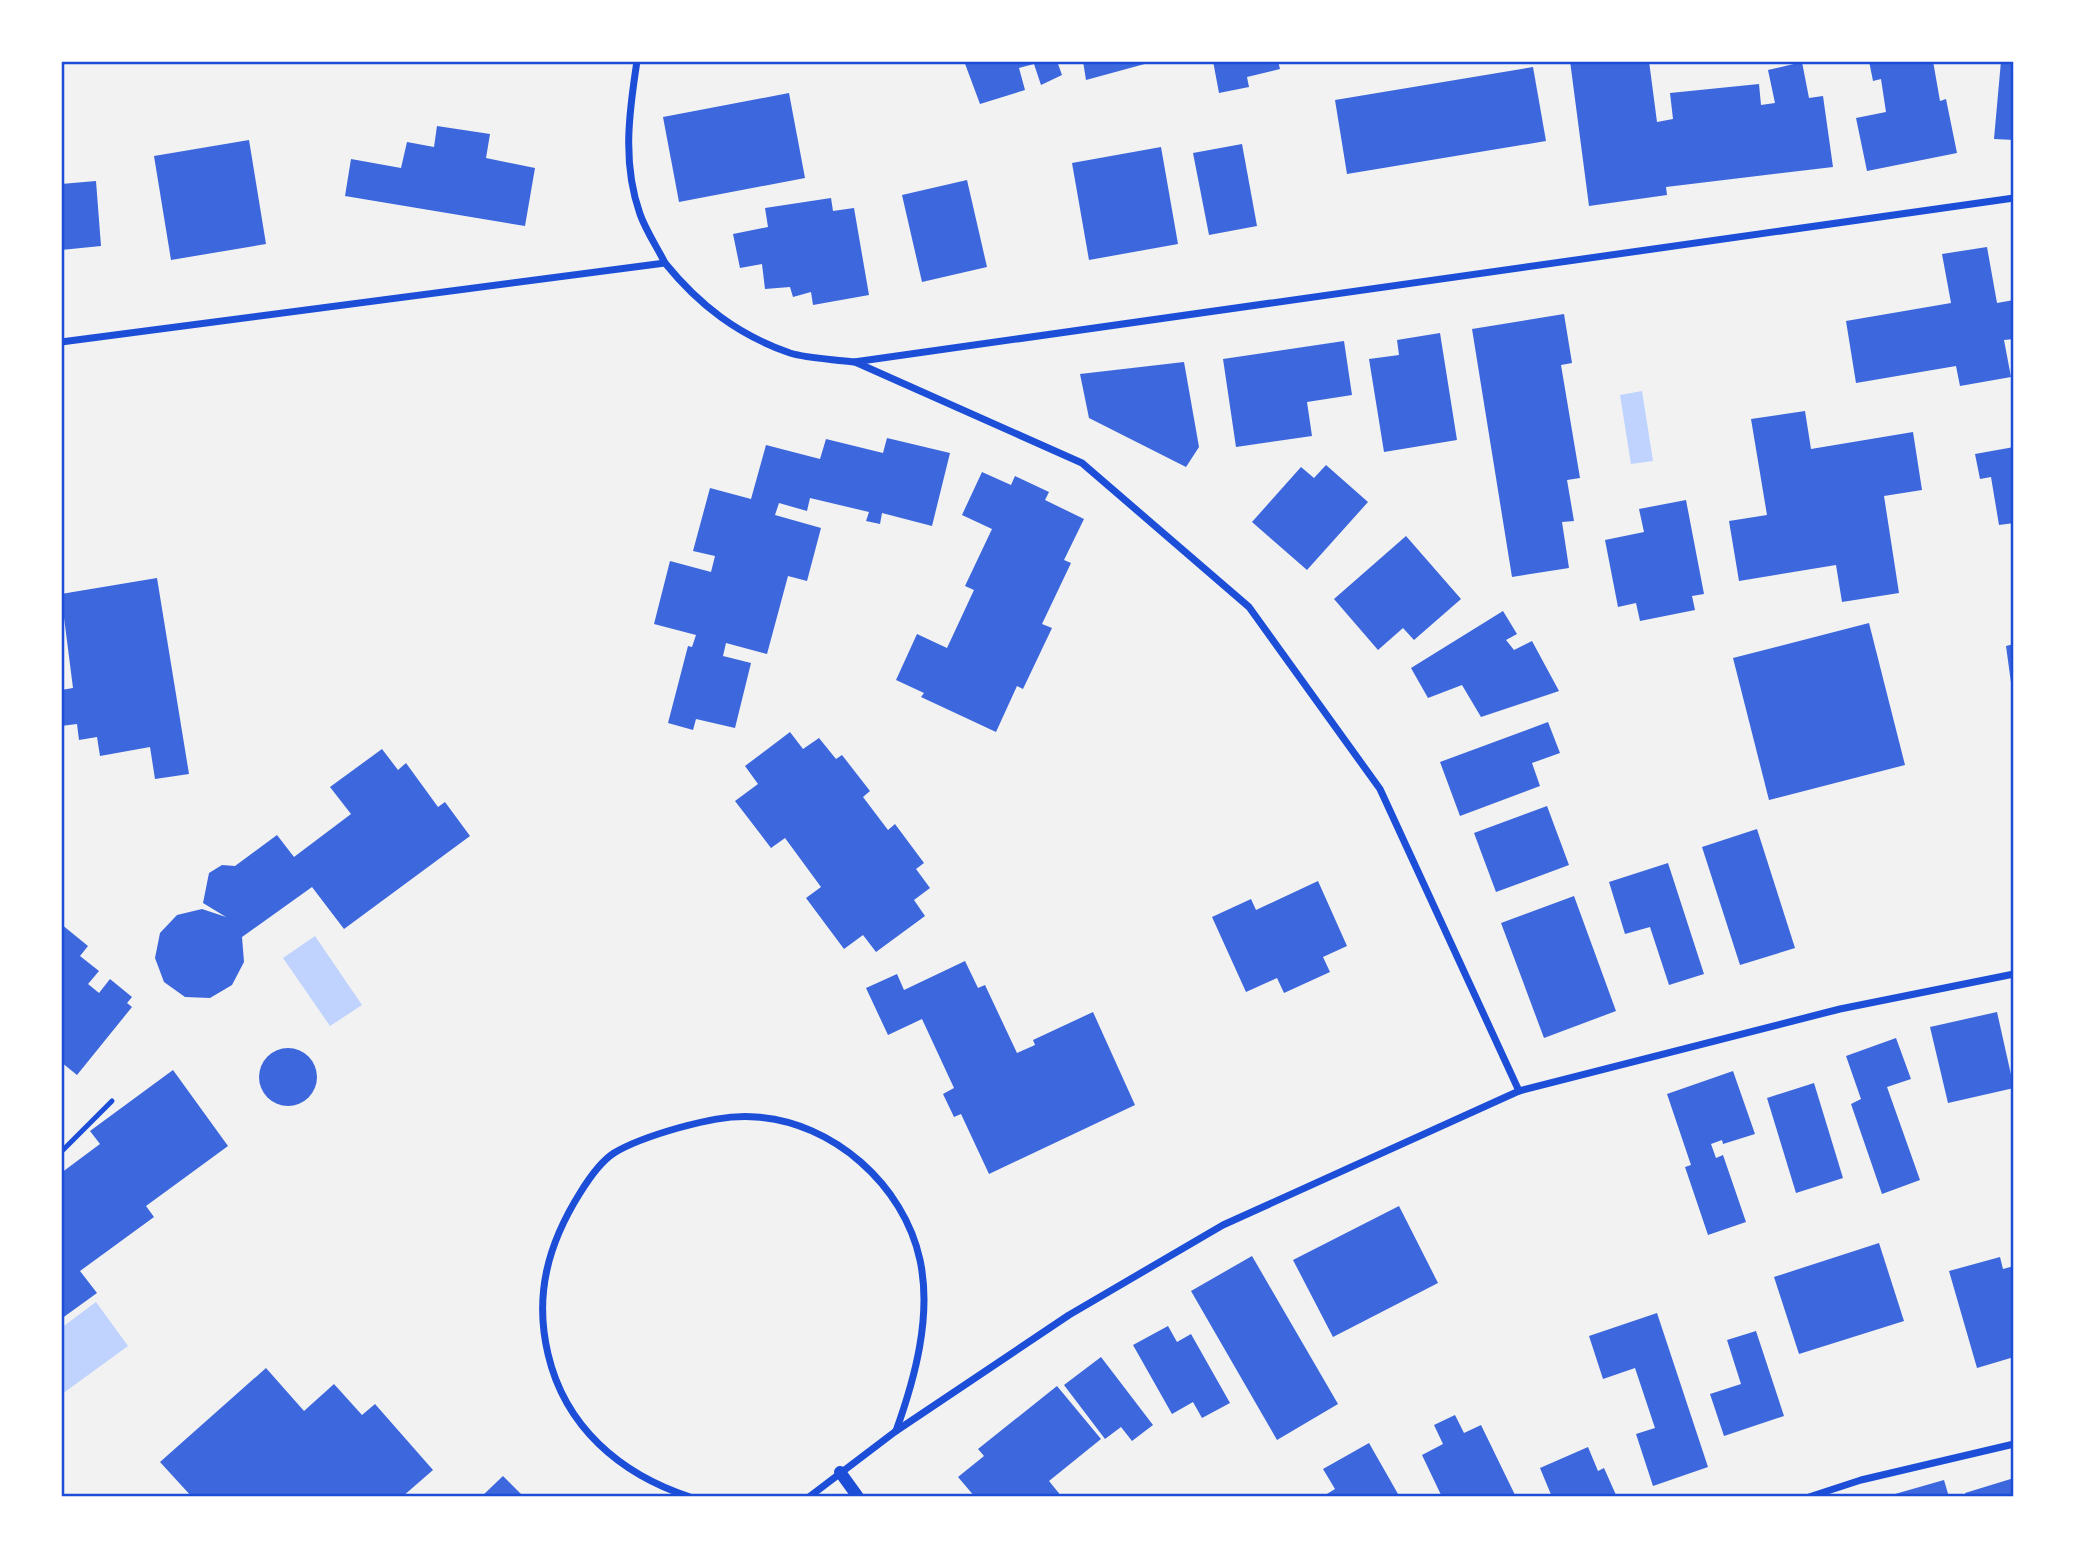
<svg xmlns="http://www.w3.org/2000/svg" width="2075" height="1558" font-family="'IBM Plex Sans',sans-serif">
<style>
.water{fill:#bfd3fe}
.building{fill:#3d67dc}
.lines{fill:none;stroke-linecap:round;stroke-linejoin:round}
.service{stroke:#1d4ed8;stroke-width:5}
.minor{stroke:#1d4ed8;stroke-width:7}
.tertiary{stroke:#1d4ed8;stroke-width:12}
.neatline{fill:none;stroke:#1d4ed8;stroke-width:2.5}
</style>
<rect width="100%" height="100%" fill="#f2f2f2"/>
<!-- water -->
<g class="water">
<polygon points="1642,391 1653,461 1631,464 1620,395"/>
<polygon points="315,936 362,1005 330,1026 283,958"/>
<polygon points="96,1302 128,1346 62,1394 61,1328"/>
</g>
<!-- building -->
<g class="building">
<polygon points="964,61 1057,61 1062,75 1041,85 1034,64 1019,68 1025,90 980,104"/>
<polygon points="1083,61 1152,61 1152,62 1086,80"/>
<polygon points="1213,61 1278,61 1280,69 1247,77 1249,87 1219,93"/>
<polygon points="1570,61 1649,61 1657,122 1673,119 1670,93 1759,84 1761,105 1775,103 1768,70 1802,62 1809,98 1823,96 1833,167 1666,187 1667,195 1589,206"/>
<polygon points="1869,61 1933,61 1940,101 1946,99 1957,153 1867,171 1856,118 1886,112 1881,79 1873,81"/>
<polygon points="2001,61 2014,61 2014,140 1994,139"/>
<polygon points="1533,67 1546,141 1347,174 1335,100"/>
<polygon points="789,93 805,178 679,202 663,117"/>
<polygon points="437,126 490,134 486,158 535,168 525,226 345,196 351,159 401,168 407,142 434,147"/>
<polygon points="249,140 266,244 171,260 154,156"/>
<polygon points="1242,144 1257,226 1209,235 1193,153"/>
<polygon points="1161,147 1178,244 1089,260 1072,163"/>
<polygon points="967,180 987,267 922,282 902,195"/>
<polygon points="96,181 101,246 61,250 61,184"/>
<polygon points="831,198 833,211 854,208 869,295 813,305 811,292 793,297 790,287 765,289 762,264 740,268 733,234 768,227 765,208"/>
<polygon points="1987,247 1997,303 2014,300 2014,339 2004,340 2011,377 1960,386 1956,366 1856,383 1846,321 1951,303 1942,254"/>
<polygon points="1564,314 1572,363 1561,365 1580,478 1567,480 1574,521 1562,522 1569,568 1512,577 1472,329"/>
<polygon points="1440,333 1457,440 1384,452 1369,359 1399,355 1397,340"/>
<polygon points="1344,341 1352,395 1307,402 1312,436 1236,447 1223,359"/>
<polygon points="1184,362 1199,447 1186,467 1089,418 1080,374"/>
<polygon points="1805,411 1811,449 1913,432 1922,490 1884,496 1899,593 1842,602 1836,565 1739,581 1729,521 1767,515 1751,419"/>
<polygon points="887,438 950,453 932,526 882,513 880,524 866,521 869,512 810,498 807,511 779,503 775,515 821,528 807,581 788,576 767,654 726,643 723,656 751,663 735,728 696,719 693,730 668,723 688,646 692,647 696,635 654,624 670,561 711,572 715,556 693,551 710,488 751,499 766,445 820,459 826,439 883,453"/>
<polygon points="2014,447 2014,523 1999,525 1991,477 1980,479 1975,454"/>
<polygon points="1326,465 1368,502 1307,570 1252,522 1301,467 1314,478"/>
<polygon points="982,472 1011,485 1015,476 1049,492 1045,500 1084,519 1064,560 1071,563 1042,624 1052,628 1023,689 1017,686 996,732 921,697 924,693 896,680 917,634 947,648 974,590 965,586 992,529 962,515"/>
<polygon points="1686,500 1704,594 1692,596 1695,610 1640,621 1636,603 1618,607 1605,540 1644,532 1639,509"/>
<polygon points="1406,536 1461,599 1414,640 1403,628 1378,650 1334,599"/>
<polygon points="157,578 189,774 155,779 150,747 100,756 97,737 79,740 77,724 61,726 61,690 73,688 61,594"/>
<polygon points="1503,611 1517,634 1506,640 1514,650 1532,641 1559,691 1481,717 1462,685 1428,698 1411,668"/>
<polygon points="1869,623 1905,765 1769,800 1733,658"/>
<polygon points="2014,644 2014,690 2012,690 2006,646"/>
<polygon points="1548,722 1560,753 1532,763 1540,786 1460,816 1440,762"/>
<polygon points="790,732 803,749 819,738 836,759 842,755 870,791 863,797 888,830 895,824 924,863 916,869 930,888 914,900 925,916 876,952 863,935 844,949 806,898 821,887 785,838 771,848 735,801 758,784 745,766"/>
<polygon points="382,749 398,770 406,763 438,807 445,802 470,836 344,929 312,887 242,937 244,962 232,985 210,998 185,997 164,982 155,958 160,933 177,915 202,909 226,917 203,903 209,873 222,865 235,866 277,835 294,857 351,814 330,787"/>
<polygon points="1547,806 1569,865 1496,892 1474,833"/>
<polygon points="1757,829 1795,948 1740,965 1702,847"/>
<polygon points="1668,863 1704,974 1669,985 1650,927 1625,934 1609,882"/>
<polygon points="1318,881 1347,946 1323,957 1330,972 1284,993 1277,978 1246,992 1212,917 1251,899 1256,910"/>
<polygon points="1574,896 1616,1011 1544,1038 1501,923"/>
<polygon points="61,924 88,946 80,956 99,971 88,984 99,993 110,979 132,997 127,1003 132,1007 77,1075 61,1062"/>
<polygon points="965,961 978,988 985,985 1017,1053 1035,1045 1033,1040 1093,1012 1135,1105 989,1174 961,1114 954,1117 943,1094 954,1088 922,1019 888,1035 866,988 897,974 904,990"/>
<polygon points="1997,1012 2014,1088 1948,1103 1930,1027"/>
<polygon points="1896,1038 1911,1079 1887,1087 1920,1180 1882,1194 1851,1104 1861,1099 1846,1056"/>
<circle cx="288" cy="1077" r="29"/>
<polygon points="173,1070 228,1146 146,1206 154,1217 80,1271 97,1293 61,1319 61,1173 100,1144 90,1131"/>
<polygon points="1733,1071 1755,1134 1723,1144 1722,1140 1711,1144 1716,1158 1723,1155 1746,1222 1708,1235 1685,1167 1691,1165 1667,1094"/>
<polygon points="1814,1083 1843,1178 1796,1193 1767,1098"/>
<polygon points="1399,1206 1438,1283 1333,1337 1293,1260"/>
<polygon points="1879,1243 1904,1321 1799,1354 1774,1277"/>
<polygon points="1252,1256 1338,1404 1277,1440 1191,1291"/>
<polygon points="2000,1257 2003,1269 2014,1266 2014,1357 1977,1368 1949,1271"/>
<polygon points="1657,1313 1708,1467 1653,1486 1636,1434 1655,1428 1635,1368 1603,1379 1589,1336"/>
<polygon points="1168,1326 1177,1342 1191,1334 1230,1403 1202,1418 1193,1402 1172,1414 1133,1345"/>
<polygon points="1756,1331 1784,1416 1724,1436 1710,1394 1741,1384 1727,1340"/>
<polygon points="1101,1357 1153,1425 1132,1441 1121,1427 1105,1439 1064,1385"/>
<polygon points="266,1368 304,1411 334,1384 362,1415 375,1404 433,1470 402,1497 192,1497 160,1462"/>
<polygon points="1057,1386 1101,1439 1049,1481 1062,1497 975,1497 958,1477 984,1456 978,1449"/>
<polygon points="1455,1415 1464,1433 1481,1425 1516,1497 1442,1497 1422,1455 1443,1444 1434,1425"/>
<polygon points="1369,1443 1398,1494 1322,1497 1335,1489 1323,1469"/>
<polygon points="1588,1447 1598,1471 1604,1468 1616,1495 1552,1497 1540,1468"/>
<polygon points="503,1476 524,1497 481,1497"/>
<polygon points="2014,1478 2014,1497 1966,1497 1965,1493"/>
<polygon points="1944,1480 1949,1497 1889,1497 1888,1496"/>
</g>
<g class="lines">
<!-- service -->
<polyline class="service" points="61,1152 112,1101"/>
<!-- minor -->
<g class="minor">
<path d="M 637,61 C 629,113 622,163 640,214 C 646,231 657,247 665,263"/>
<path d="M 61,342 L 665,263 C 699,305 738,335 790,353 C 809,359 833,359 854,362 L 2014,198"/>
<polyline points="855,362 1082,463 1249,607 1380,789 1519,1091"/>
<path d="M 690,1497 C 620,1474 565,1427 548,1354 C 534,1295 548,1244 580,1193 C 588,1180 600,1162 614,1153 C 632,1142 657,1134 678,1128 C 704,1121 728,1115 756,1117 C 833,1122 904,1185 920,1260 C 932,1316 915,1378 896,1431"/>
<polyline points="809,1497 896,1431 1069,1315 1223,1225 1519,1091 1840,1009 2014,974"/>
<polyline points="1809,1497 1861,1480 2014,1444"/>
</g>
<!-- tertiary -->
<polyline class="tertiary" points="840,1472 858,1497"/>
</g>
<!-- border -->
<rect width="2075" height="1558" fill="none" stroke="#ffffff" stroke-width="126"/>
<rect x="63" y="63" width="1949" height="1432" class="neatline"/>
</svg>
